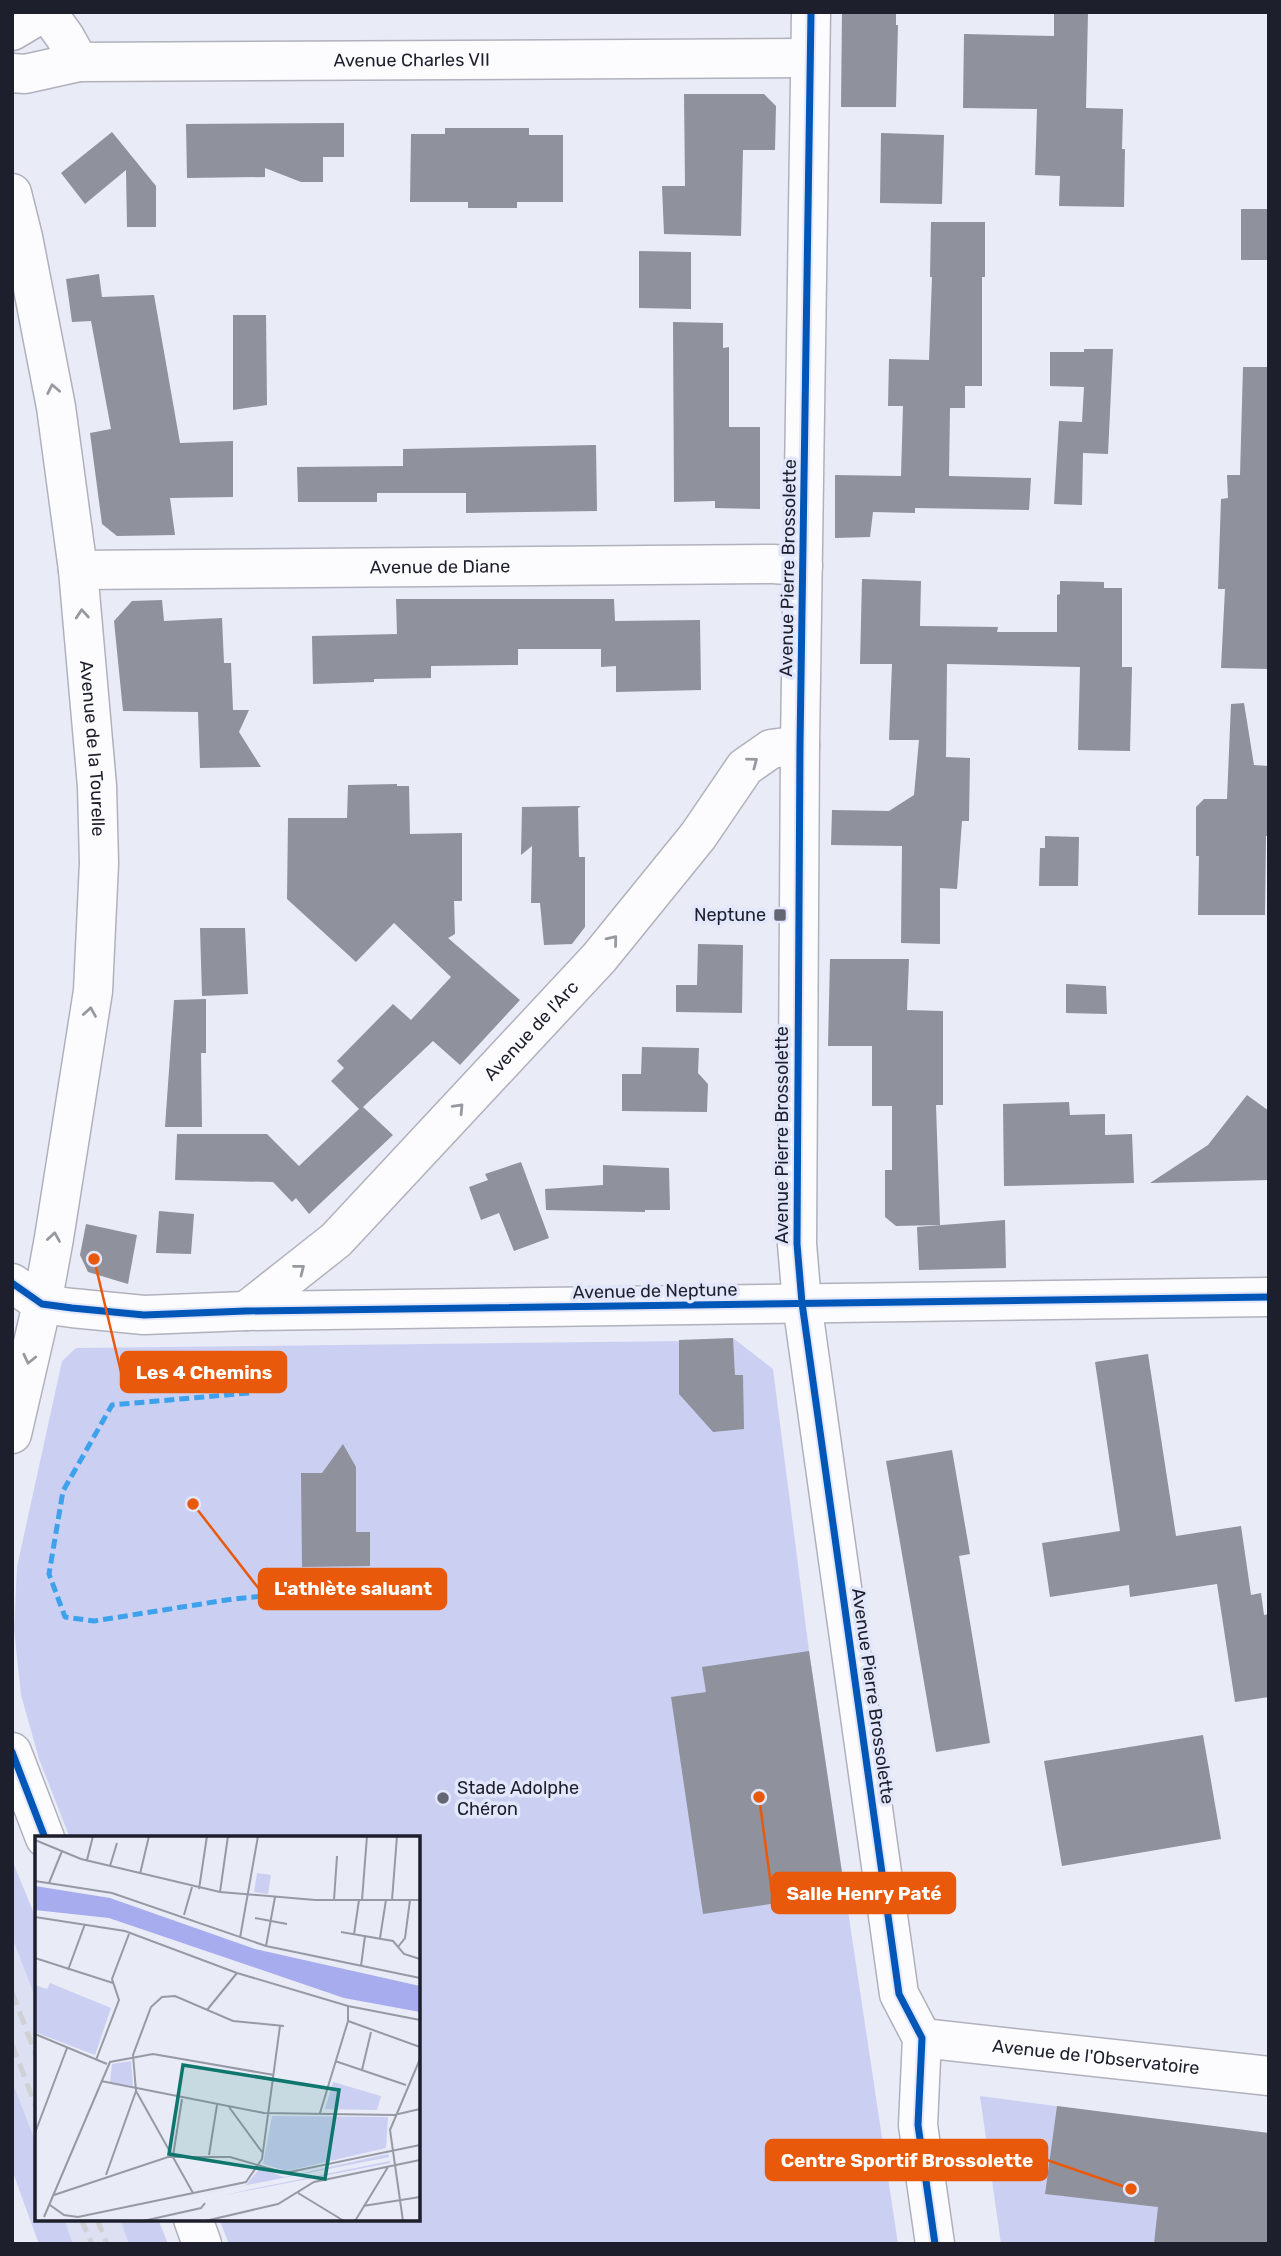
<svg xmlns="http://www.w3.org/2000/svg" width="1281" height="2256" font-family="Rubik,sans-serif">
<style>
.built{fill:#dde0f3}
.green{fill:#cbd0f3}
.building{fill:#8f919c}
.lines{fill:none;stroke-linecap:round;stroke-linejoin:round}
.minor-casing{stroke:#b0b1bc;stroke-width:41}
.minor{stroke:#fcfcfe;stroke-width:38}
.rail{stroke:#d0d1d4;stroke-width:5;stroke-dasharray:14 7;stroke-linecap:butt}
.quiet{stroke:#3da2eb;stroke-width:5;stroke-dasharray:10 5;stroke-linecap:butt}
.cycleway-casing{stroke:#e3e7fc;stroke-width:11}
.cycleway{stroke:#0057b8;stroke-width:7}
.oneway{stroke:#9899a0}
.poi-dot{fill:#646673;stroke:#e3e7fc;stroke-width:2.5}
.labels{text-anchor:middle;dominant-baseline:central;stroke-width:7;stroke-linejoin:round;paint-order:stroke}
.street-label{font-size:18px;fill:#1d1f2c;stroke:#e3e7fc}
.poi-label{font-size:18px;fill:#1d1f2c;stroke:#e3e7fc;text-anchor:end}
.inset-road{fill:none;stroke:#9799a5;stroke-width:2}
.view{fill:#0f766e;fill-opacity:0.15;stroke:#0f766e;stroke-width:3.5}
.inset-edge{fill:none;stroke:#1d1f2c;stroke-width:3.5}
.leader{fill:none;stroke:#e8590c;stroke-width:2.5}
.callout-dot{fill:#e8590c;stroke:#e3e7fc;stroke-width:2.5}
.callout{fill:#e8590c;stroke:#e8590c;stroke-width:2.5}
.callout-label{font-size:19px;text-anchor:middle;font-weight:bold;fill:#fff}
</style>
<rect width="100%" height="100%" fill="#e9ebf6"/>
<!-- built -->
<polygon class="built" points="12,1863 37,1925 37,2219 152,2219 162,2244 40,2244 12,2167"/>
<!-- green -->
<g class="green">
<polygon points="733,1338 773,1369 809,1651 898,2244 229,2244 219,2219 418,2219 418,1838 70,1838 39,1759 21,1695 14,1629 17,1567 62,1361 76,1348 684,1341"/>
<polygon points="12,1860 37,1921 37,2002 12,1937"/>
<polygon points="12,2081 37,2146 37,2219 64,2219 73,2244 39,2244 12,2170"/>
<polygon points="980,2096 1168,2121 1269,2244 1001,2244"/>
<polygon points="120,2219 158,2219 168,2244 129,2244"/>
</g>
<!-- building -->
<g class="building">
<polygon points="842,12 896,12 896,25 898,25 896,107 841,107"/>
<polygon points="1054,12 1088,12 1086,108 1123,109 1122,149 1125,149 1124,207 1059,206 1060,176 1035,175 1037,109 963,108 964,34 1054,36"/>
<polygon points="684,94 764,94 776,106 775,150 743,150 741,236 664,234 662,186 685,186"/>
<polygon points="344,123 344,157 323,157 323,182 301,182 265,168 265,177 187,178 186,124"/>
<polygon points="445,128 529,128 529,135 563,135 563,202 517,202 517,208 468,208 468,202 410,202 411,134 445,134"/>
<polygon points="112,132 156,186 156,227 127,227 126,170 85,204 61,173"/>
<polygon points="881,133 944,135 942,204 880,203"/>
<rect x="1241" y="209" width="28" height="51"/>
<polygon points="931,222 985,222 985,277 982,277 982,386 965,386 965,408 950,408 949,476 1031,478 1029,510 915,508 915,513 873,512 870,537 835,538 835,475 901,476 903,406 888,406 889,359 929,360 932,277 930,277"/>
<polygon points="639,251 691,252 691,309 639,308"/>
<polygon points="99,274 102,297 154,295 180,443 233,441 233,497 170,498 175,535 117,536 102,524 90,433 111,429 91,321 72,322 66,279"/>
<polygon points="233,315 266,315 267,405 233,410"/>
<polygon points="673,322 723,323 723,348 729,347 729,427 760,427 760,509 715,508 715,501 674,502"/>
<polygon points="1084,349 1113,349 1108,454 1083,453 1082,505 1054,504 1059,421 1082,422 1084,387 1050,386 1050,352 1084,352"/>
<polygon points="1243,367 1269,367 1269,669 1221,668 1225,589 1218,589 1221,499 1228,498 1227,475 1240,475"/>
<polygon points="596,445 597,511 466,513 466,493 377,493 377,502 298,502 297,467 403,466 403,449"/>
<polygon points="862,579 921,581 920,626 998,627 997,632 1057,632 1057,595 1060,594 1060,581 1104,582 1104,588 1122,588 1122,667 1132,667 1130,751 1078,750 1080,667 947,664 946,757 970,758 969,821 962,821 957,889 940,888 940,944 901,943 902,846 831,845 832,810 889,811 914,795 919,740 889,740 892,664 860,664"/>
<polygon points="396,599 614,599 615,621 700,620 701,690 616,692 616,666 601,667 601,649 518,649 518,665 431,666 431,678 374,679 374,682 313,684 312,636 397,634"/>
<polygon points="162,600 164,621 222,618 224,663 231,663 233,710 249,710 239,732 261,767 200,768 198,712 123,711 114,621 132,601"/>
<polygon points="1244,703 1254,765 1269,766 1269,836 1266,836 1265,915 1198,915 1199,856 1196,856 1196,807 1204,799 1227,799 1231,704"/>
<polygon points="397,784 397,786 409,786 410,834 462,833 462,901 454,901 455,934 448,938 520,1000 460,1065 433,1041 363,1107 393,1135 309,1214 296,1198 292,1202 273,1182 175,1180 177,1134 267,1134 299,1166 359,1109 331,1081 344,1068 337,1061 393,1004 411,1020 451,977 394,923 356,962 287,899 288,818 347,818 348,785"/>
<polygon points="581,806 578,808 579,857 585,857 585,927 572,944 544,945 540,903 531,903 532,846 521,855 522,807"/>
<polygon points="1045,836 1079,837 1078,886 1039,886 1040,848 1045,848"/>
<polygon points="200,928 245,928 248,994 202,996"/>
<polygon points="698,944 743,945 742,1013 676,1012 676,985 697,985"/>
<polygon points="830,959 909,959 907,1010 943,1011 943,1105 936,1105 940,1225 896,1226 885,1217 885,1170 892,1170 892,1106 872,1106 872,1046 828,1046"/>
<polygon points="1066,984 1106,986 1107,1014 1066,1013"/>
<polygon points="206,999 206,1053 201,1053 202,1127 165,1127 174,1000"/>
<polygon points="642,1047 699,1048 698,1073 708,1084 707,1112 622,1111 622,1074 641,1074"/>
<polygon points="1247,1095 1269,1111 1269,1180 1150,1183 1208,1145"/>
<polygon points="1069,1102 1070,1115 1105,1114 1105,1135 1132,1134 1134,1183 1004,1186 1003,1104"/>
<polygon points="521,1162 549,1238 514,1251 499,1213 481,1220 469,1187 488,1180 485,1174"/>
<polygon points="603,1165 669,1168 670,1210 645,1210 645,1212 546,1210 545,1189 603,1185"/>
<polygon points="159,1211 194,1214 191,1254 156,1253"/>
<polygon points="1005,1220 1006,1268 919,1270 917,1227"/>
<polygon points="86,1224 137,1235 128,1284 88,1272 80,1255"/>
<polygon points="733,1338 735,1375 743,1375 744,1429 713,1432 679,1394 679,1340"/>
<polygon points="1148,1354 1176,1536 1241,1526 1251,1595 1261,1593 1264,1615 1269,1614 1269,1697 1235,1702 1217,1584 1130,1597 1129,1585 1050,1597 1042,1543 1120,1531 1095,1362"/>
<polygon points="343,1444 356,1467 356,1532 370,1532 370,1566 302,1567 301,1473 322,1473"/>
<polygon points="952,1450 970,1554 959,1556 990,1743 936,1752 886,1461"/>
<polygon points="809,1651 845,1893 703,1914 671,1697 706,1692 702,1667"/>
<polygon points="1203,1735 1221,1839 1062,1866 1044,1761"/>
<polygon points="1057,2106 1269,2133 1269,2244 1154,2244 1158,2207 1045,2194"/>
</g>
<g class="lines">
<!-- minor casing -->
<g class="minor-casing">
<g id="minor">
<polyline points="47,12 65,37 79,62"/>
<polyline points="811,12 800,745 797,1244 802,1303 899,1994 922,2038 918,2125 935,2244"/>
<polyline points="12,31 44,12"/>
<path id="s1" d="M 12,73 L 25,74 L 79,62 L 810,58"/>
<path id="s2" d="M 12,193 L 23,237 L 56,407 L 78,570 L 97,786 L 99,863 L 93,991 L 54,1238 L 42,1304 L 12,1434"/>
<path id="s3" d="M 78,570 L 773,564 L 803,566"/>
<polyline points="12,1283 42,1304 72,1308 144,1315 246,1311 1269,1297"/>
<path id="s4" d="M 246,1311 L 336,1240 L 599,958 L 698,836 L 745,767 L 771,749 L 800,745"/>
<polyline points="12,1752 45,1838"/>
<path id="s5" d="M 922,2038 L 1269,2076"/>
<polyline points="193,2219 202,2244"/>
</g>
</g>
<!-- minor -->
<use href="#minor" class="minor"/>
<!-- rail -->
<g class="rail">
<polyline points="12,1992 37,2058"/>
<polyline points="12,2044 37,2110"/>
<polyline points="81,2219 92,2244"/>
<polyline points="97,2219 107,2244"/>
</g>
<!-- quiet -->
<polyline class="quiet" points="249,1393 112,1405 63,1491 49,1574 65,1617 94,1621 233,1599 285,1594 411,1591"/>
<!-- cycleway casing -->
<g class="cycleway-casing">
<g id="cycleway">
<polyline points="811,12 800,745 797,1244 802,1303 899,1994 922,2038 918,2125 935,2244"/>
<polyline points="12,1283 42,1304 72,1308 144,1315 246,1311 1269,1297"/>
<polyline points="12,1752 45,1838"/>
</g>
</g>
<!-- cycleway -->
<use href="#cycleway" class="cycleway"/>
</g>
<!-- one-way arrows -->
<defs><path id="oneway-chevron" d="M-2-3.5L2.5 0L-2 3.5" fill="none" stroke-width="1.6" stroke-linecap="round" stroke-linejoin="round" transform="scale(1.75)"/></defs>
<g class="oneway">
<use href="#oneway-chevron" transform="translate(53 389) rotate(-101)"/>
<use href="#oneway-chevron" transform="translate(82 614) rotate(-95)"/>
<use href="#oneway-chevron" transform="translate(753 762) rotate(-37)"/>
<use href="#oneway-chevron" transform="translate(613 940) rotate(-51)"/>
<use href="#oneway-chevron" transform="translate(90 1012) rotate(-81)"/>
<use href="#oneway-chevron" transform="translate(459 1108) rotate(-47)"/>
<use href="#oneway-chevron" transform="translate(54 1237) rotate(-81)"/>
<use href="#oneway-chevron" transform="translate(300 1269) rotate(-38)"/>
<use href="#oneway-chevron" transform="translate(29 1359) rotate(103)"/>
</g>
<!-- markers -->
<g class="poi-dot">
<rect x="773" y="908" width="14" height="14" rx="3.5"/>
<circle cx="443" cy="1798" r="7"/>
</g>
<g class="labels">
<!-- street labels -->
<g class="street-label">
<text stroke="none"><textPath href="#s1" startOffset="401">Avenue Charles VII</textPath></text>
<text stroke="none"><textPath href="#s3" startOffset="362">Avenue de Diane</textPath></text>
<text transform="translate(788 568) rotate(-89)">Avenue Pierre Brossolette</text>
<text stroke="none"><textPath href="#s2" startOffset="562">Avenue de la Tourelle</textPath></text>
<text stroke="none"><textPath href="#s4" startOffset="401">Avenue de l'Arc</textPath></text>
<text transform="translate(782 1135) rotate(-90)">Avenue Pierre Brossolette</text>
<text transform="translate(655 1291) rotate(-1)">Avenue de Neptune</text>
<text transform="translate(873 1696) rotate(82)">Avenue Pierre Brossolette</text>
<text stroke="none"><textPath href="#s5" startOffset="175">Avenue de l'Observatoire</textPath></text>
</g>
<!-- poi labels -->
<g class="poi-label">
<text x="766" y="915">Neptune</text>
<text x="457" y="1788" text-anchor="start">Stade Adolphe<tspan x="457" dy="21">Chéron</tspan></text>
</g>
</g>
<!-- overview -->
<g transform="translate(35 1836)">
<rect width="385" height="385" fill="#e9ebf6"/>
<path d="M 222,37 L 236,39 L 233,58 L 219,56 ZM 15,147 L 76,172 L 60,219 L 0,196 L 0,149 L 12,153 ZM 96,225 L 98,250 L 75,246 L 77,228 ZM 298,246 L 346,260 L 342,274 L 290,273 ZM 237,280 L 353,281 L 351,312 L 252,335 L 228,328 ZM 353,318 L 354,321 L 122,367 L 211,349 L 225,332 L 249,341 ZM 355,325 L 355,327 L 190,359 L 216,353 Z" fill="#cbd0f3"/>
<path d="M 0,50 L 75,62 L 220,113 L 385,150 L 385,176 L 309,162 L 74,82 L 0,74 Z" fill="#a6acee"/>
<path class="inset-road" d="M 0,4 L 46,23 L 185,56 L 280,64 L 385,64M 52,24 L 58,0M 75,30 L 82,7M 105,38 L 114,0M 0,45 L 77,57 L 231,110 L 385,142M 14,47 L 27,15M 164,53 L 172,0M 185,56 L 193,0M 299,64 L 302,20M 327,64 L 332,0M 357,64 L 362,0M 149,79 L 157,51M 0,81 L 90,95 L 202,137 L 313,170 L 385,184M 220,82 L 252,88M 306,96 L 358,105 L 369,118 L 385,123M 319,98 L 324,64M 205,102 L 223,0M 345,102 L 351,64M 231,110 L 240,61M 363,111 L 370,102 L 375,64M 0,122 L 78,147M 326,130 L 330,100M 33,134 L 50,88M 172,174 L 202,137M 313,185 L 385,211M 0,198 L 72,228M 61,224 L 84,164 L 77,143 L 94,98M 300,225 L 371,249M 327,234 L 336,196M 66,245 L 229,277 L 359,279 L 385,273M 194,271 L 227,316M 285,277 L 313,185 L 313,170M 0,297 L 32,212M 174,319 L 182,269M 138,320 L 147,263M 71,339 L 101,255M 158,357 L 101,255 L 98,219 L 116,171 L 127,161 L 140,160 L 198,185 L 249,190M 263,357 L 309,385M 19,359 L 133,321 L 195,321 L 250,337 L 385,309M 15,369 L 29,379 L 43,381 L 211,346 L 227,323 L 245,190M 328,370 L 385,361M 9,381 L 75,226 L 118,218 L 239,239M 108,385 L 166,372 L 170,367M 170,385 L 243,368 L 279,346 L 385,324M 320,385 L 353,331M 368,385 L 355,294 L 385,223"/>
<path class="view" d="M 148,229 L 304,254 L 290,343 L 134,318 Z"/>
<rect width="385" height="385" class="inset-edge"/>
</g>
<!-- callouts -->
<path class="leader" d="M94 1259L121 1372M193 1504L259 1589M759 1797L772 1893M1131 2189L1047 2160"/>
<g class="callout-dot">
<circle cx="94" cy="1259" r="7"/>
<circle cx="193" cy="1504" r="7"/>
<circle cx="759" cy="1797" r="7"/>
<circle cx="1131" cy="2189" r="7"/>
</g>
<g class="callout">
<rect x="121" y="1352" width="165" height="40" rx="7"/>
<rect x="259" y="1569" width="187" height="40" rx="7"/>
<rect x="772" y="1873" width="183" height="40" rx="7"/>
<rect x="766" y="2140" width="281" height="40" rx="7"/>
</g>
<g class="callout-label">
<text x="204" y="1379">Les 4 Chemins</text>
<text x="353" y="1595">L'athlète saluant</text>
<text x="864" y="1900">Salle Henry Paté</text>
<text x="907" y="2167">Centre Sportif Brossolette</text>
</g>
<!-- border -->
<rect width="1281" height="2256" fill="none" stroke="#1d1f2c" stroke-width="28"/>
</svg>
